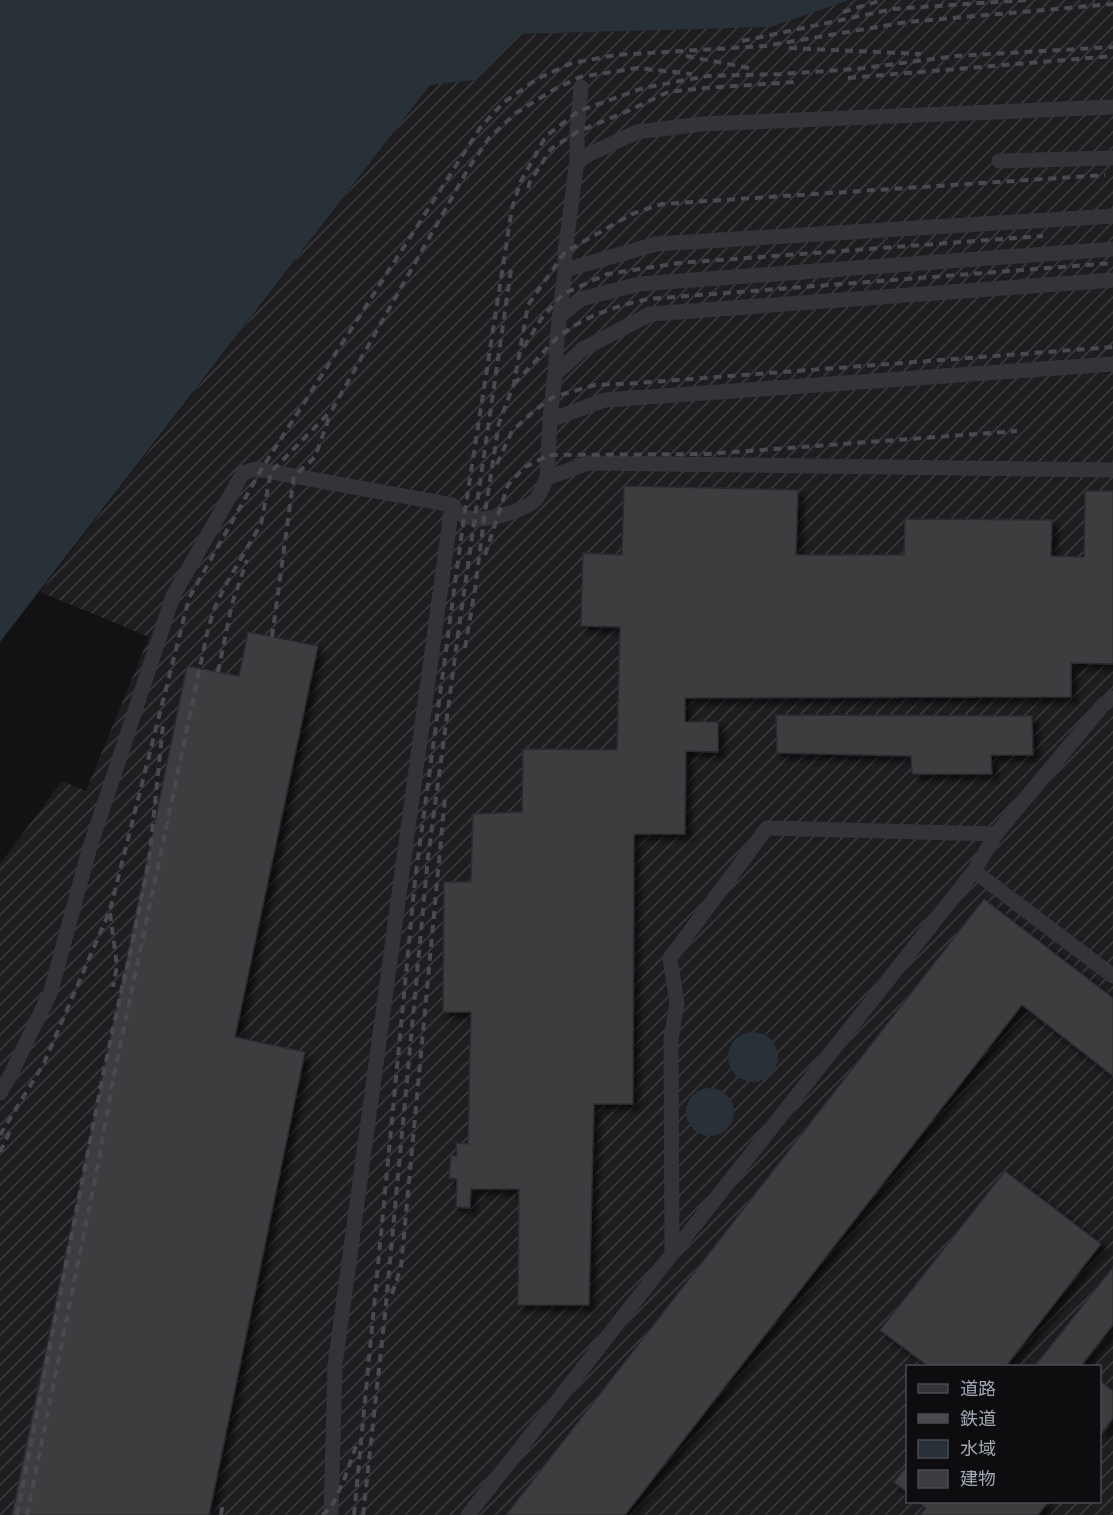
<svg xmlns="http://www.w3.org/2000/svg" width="1113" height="1515" font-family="'Titillium Web','Noto Sans JP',sans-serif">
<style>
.industrial{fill:url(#industrial-furrows);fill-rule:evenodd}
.water{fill:#283038}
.building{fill:#3c3d41;stroke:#2c2c30;stroke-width:1.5;filter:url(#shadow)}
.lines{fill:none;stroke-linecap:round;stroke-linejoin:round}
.minor{stroke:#333439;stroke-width:15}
.rail{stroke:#484a50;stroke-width:4;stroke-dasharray:8 6;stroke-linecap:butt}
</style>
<defs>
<pattern id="industrial-furrows" width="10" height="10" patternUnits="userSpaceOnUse" patternTransform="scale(1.5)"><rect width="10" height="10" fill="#1e1e21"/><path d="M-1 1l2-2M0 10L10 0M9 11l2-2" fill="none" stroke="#3c3c3f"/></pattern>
<filter id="shadow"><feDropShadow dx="5.5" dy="5.5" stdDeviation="3" flood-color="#0009"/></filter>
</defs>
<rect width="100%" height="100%" fill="#121214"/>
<!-- industrial -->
<path class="industrial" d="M 849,0 L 1113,0 L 1113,1515 L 0,1515 L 0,864 L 62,781 L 86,791 L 149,637 L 40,592 L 430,85 L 476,80 L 518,34 L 771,27 ZM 908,1366 L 1100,1366 L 1100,1502 L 908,1502 Z"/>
<!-- water -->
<g class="water">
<polygon points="0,0 849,0 771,27 519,34 476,80 430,85 0,642"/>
<circle cx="753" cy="1057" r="25"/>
<circle cx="710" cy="1112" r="24"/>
</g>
<!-- building -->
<g class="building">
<polygon points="624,486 798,490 796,555 904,555 905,519 1052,520 1051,556 1084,557 1085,491 1113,491 1113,664 1071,663 1071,697 685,698 685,722 718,722 718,752 686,751 685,834 634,834 633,1104 594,1104 589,1305 518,1305 519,1189 471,1189 470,1208 456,1207 457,1179 449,1178 451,1155 457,1156 456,1143 468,1144 471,1012 443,1012 444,882 471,882 473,814 522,812 523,749 617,750 620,627 581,626 583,553 622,555"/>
<polygon points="248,632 318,646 235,1037 305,1052 209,1515 12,1515 187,666 239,676"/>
<polygon points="776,715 1032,716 1033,755 991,755 992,774 912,774 911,756 777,753"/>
<polygon points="984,899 1113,998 1113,1076 1022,1005 625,1515 506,1515"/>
<polygon points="1005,1171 1101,1244 1006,1366 928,1366 880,1330"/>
<polygon points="1113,1267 1113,1325 1081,1366 1035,1366"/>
<polygon points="1100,1381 1113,1391 1113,1418 1100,1436"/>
<polygon points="908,1465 908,1493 894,1482"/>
<polygon points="918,1502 1048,1502 1038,1515 920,1515 926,1508"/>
</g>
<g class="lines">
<!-- minor -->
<g class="minor">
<polyline points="577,160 637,132 702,124 1113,107"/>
<polyline points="999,161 1113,158"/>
<polyline points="565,270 656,244 1113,216"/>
<polyline points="559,317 581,299 639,284 1113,249"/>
<polyline points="555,374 583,349 650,314 1113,280"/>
<polyline points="550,420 605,400 1113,364"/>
<polyline points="547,478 550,420 555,374 557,339 565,270 565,252 577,160 577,132 581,87"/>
<polyline points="974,871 1113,976"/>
<path d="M 0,1093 L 11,1074 L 51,991 L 89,850 L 173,596 L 243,473 L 256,469 L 452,505 C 456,509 461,516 466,517 C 484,523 519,512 533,502 C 540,497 543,485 547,478 L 588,463 L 1113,470"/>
<polyline points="672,1254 671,1039 677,1003 670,958 767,828 996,834"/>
<polyline points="331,1515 335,1365 452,505"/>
<polyline points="468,1515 672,1254 974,871 996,834 1103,705 1113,698"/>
</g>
<!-- rail -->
<g class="rail">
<polyline points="843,12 883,0"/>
<polyline points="742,41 893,9 1026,0"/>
<polyline points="789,48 921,54"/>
<polyline points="686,56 754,69"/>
<polyline points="848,78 1113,56"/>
<polyline points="528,188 530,182 551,149 577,132 628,111 668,92 705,88 795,82"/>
<polyline points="524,347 541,319 563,294 607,274 679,263 1043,236"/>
<path d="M 514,384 C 528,370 541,354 555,340 C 580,317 616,306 648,299 L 1113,263"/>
<polyline points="497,464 512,431 534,411 553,397 595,385 638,383 1113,347"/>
<polyline points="485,555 508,485 525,467 549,455 707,454 1017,431"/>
<polyline points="272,637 294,476 315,457 330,415"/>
<polyline points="465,648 475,589 484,519 499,423 514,384 528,305 565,252 632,214 662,204 1105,175"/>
<polyline points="218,672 232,604 247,560"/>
<polyline points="110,913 117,966 113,987"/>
<polyline points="124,983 149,861 163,725"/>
<polyline points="0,1135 44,1063 110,910 189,598 261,470 480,128 503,103 537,79 572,63 616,55 765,46 907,22 1113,4"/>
<polyline points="0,1152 12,1127"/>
<polyline points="392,1294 401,1267 445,797"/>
<polyline points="17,1515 103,1075 125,974"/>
<polyline points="27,1515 99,1159 114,1075 208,629 215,607 225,586 261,524 271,472 332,410 468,169 489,138 516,113 555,89 580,77 637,68 692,74"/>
<polyline points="221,1515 223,1502"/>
<polyline points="322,1515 331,1508 344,1480 356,1446"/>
<polyline points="354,1515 415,880 464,517 512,208 521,181 546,136 579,111 643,88 707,76 781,74 856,69 956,56 1113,47"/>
<polyline points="363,1515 385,1314 428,857 460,620 511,270"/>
</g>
</g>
<!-- legend -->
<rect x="906" y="1365" width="195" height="138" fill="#0d0d0f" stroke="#494b51" stroke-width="1.5"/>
<rect x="918" y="1384" width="30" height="9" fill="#333439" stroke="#494b51" stroke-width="1.5"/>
<text x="960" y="1395" font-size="18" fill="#a3a8b5">道路</text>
<rect x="918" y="1414" width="30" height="9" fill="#484a50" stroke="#494b51" stroke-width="1.5"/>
<text x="960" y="1425" font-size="18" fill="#a3a8b5">鉄道</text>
<rect x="918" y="1440" width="30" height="18" fill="#283038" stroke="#494b51" stroke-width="1.5"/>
<text x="960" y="1455" font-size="18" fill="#a3a8b5">水域</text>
<rect x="918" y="1470" width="30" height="18" fill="#3c3d41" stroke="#494b51" stroke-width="1.5"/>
<text x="960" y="1485" font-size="18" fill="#a3a8b5">建物</text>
</svg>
